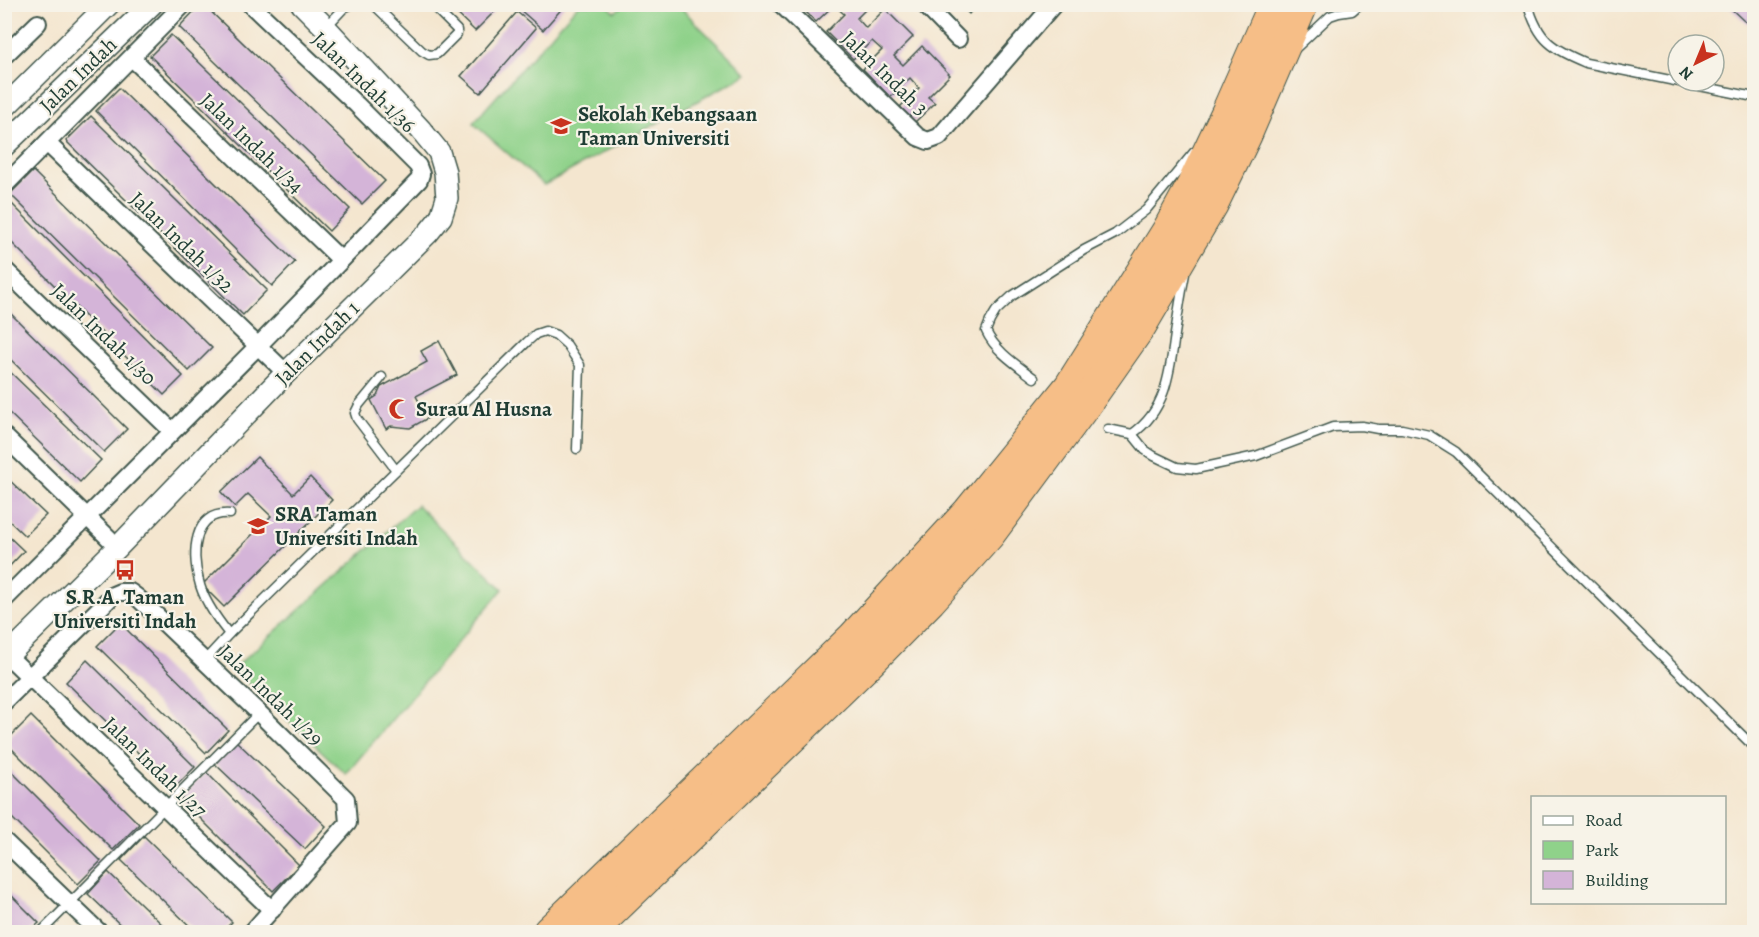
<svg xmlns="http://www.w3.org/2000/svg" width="1759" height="937" font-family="Alegreya,serif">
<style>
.green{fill:#8fd28a;stroke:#57885f;stroke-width:1.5}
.building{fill:#d4b4d8}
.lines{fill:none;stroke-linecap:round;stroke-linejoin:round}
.service-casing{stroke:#3f564b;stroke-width:11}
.minor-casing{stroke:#3f564b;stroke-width:20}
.tertiary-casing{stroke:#3f564b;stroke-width:24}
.motorway-casing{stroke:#3f564b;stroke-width:34}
.service{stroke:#fff;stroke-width:8}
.minor{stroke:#fff;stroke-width:16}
.tertiary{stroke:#fff;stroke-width:21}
.motorway{stroke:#f6be87;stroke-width:32}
.labels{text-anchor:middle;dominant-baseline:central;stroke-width:4.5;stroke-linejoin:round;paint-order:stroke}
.street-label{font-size:21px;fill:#1f3d34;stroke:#f7f3e8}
.poi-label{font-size:21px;font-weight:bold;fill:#1f3d34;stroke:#f7f3e8;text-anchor:start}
</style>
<rect width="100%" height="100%" fill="#f7f3e8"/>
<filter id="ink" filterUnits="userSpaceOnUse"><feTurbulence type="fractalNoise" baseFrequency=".0167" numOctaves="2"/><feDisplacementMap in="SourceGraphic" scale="12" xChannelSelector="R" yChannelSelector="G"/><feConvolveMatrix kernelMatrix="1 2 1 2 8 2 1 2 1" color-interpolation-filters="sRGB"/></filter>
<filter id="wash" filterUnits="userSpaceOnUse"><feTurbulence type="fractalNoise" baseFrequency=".008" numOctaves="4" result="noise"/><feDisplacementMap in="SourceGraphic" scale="24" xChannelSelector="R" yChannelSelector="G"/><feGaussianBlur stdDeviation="1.35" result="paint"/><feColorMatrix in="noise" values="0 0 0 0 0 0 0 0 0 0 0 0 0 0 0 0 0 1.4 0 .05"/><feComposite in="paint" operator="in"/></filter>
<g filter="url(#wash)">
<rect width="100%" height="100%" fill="#f4e6cf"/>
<!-- green -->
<g class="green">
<polygon points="578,5 607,5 615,12 624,5 678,5 747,74 544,185 473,123"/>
<polygon points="417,505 503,589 346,774 233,669"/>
</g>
<g id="blocks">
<!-- building -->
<g class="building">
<polygon points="201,4 203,4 385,181 362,204 179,27"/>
<polygon points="447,4 488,4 495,11 475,31"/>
<polygon points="521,4 566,4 543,30 518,8"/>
<polygon points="798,4 871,4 857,18 866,28 885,9 913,37 894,56 903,65 922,46 950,75 928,97 935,103 915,122 900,107 919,88 910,78 890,97 863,69 882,50 872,41 853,59 826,32 844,14 834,5 816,22"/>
<polygon points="959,4 977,4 969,14"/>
<polygon points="1726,4 1754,4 1754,26 1744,21"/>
<polygon points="517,12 536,28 480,93 461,76"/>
<polygon points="171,35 350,209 329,231 150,56"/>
<polygon points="119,88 295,262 272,286 96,111"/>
<polygon points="91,116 267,290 243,315 66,141"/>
<polygon points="33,171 212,348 189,371 10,194"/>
<polygon points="9,201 183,376 164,395 4,235 4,206"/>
<polygon points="4,307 127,429 104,452 4,353"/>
<polygon points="439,341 457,375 416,396 428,418 410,428 391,426 386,429 371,400 377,396 381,387 427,362 421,351"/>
<polygon points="4,366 101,460 80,482 4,408"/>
<polygon points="257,457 293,494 310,477 332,500 224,607 202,585 271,516 248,494 235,507 221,492"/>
<polygon points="4,475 46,515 25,536 4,516"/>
<polygon points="4,532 24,551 4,572"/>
<polygon points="120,623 228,730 206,753 97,646"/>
<polygon points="87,660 195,767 174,788 66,682"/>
<polygon points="31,716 139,824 113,850 5,742"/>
<polygon points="236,741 326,826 305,849 215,764"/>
<polygon points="4,764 101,861 78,884 4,810"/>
<polygon points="206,772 299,865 273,891 180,798"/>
<polygon points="144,836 232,922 222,932 196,932 121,860"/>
<polygon points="108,872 170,932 128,932 88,894"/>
<polygon points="5,889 39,923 29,932 5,932"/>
</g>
</g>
</g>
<g filter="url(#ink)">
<use href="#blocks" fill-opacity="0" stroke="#3f564b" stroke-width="1.5"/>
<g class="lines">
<!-- service casing -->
<g class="service-casing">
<g id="service">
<polyline points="373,4 422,51 429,55 437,54 457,34 457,30 431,4"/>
<polyline points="1345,4 1349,4"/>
<path d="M 1528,4 C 1538,41 1553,49 1586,63 L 1754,97"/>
<polyline points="326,27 344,8 352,4"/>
<polyline points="1295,49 1330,16 1339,13 1352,11 1360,4"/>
<polyline points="382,377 359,405 355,413 357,419 396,470"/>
<path d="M 1034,378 C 1017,365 995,351 986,331 L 990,321 L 996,311 L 1012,296 L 1084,250 L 1115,234 L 1146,210 L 1194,152"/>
<polyline points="1108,429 1132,434 1145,450 1154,456 1177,467 1196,469 1256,456 1333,427 1362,426 1378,429 1402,429 1429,435 1456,452 1754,747"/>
<path d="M 1132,434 C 1166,411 1170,372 1175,334 C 1178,314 1181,294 1185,274"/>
<path d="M 229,634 C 217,619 203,600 199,581 C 192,554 192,511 230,514"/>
<polyline points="204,661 229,634 527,342 536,334 545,331 556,335 567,345 580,365 577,449"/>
<polyline points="41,932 259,713"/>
</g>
</g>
<!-- minor casing -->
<g class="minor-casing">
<g id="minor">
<polyline points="781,4 918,137 928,141 939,137 1054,4"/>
<polyline points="924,4 958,39"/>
<polyline points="4,56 38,23"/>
<polyline points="132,58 341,260"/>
<polyline points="47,143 286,373"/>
<polyline points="4,186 184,4"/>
<polyline points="4,269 172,431"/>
<polyline points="4,436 118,547"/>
<polyline points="4,600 258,346 419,180 421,174 418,166 357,105 250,4"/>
<polyline points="8,656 272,910"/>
<polyline points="4,702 106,602 113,595 120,592 130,592 138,598 259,713 346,799 348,823 252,932"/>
<polyline points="4,841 99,932"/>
</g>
</g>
<!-- tertiary casing -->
<g class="tertiary-casing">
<g id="tertiary">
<polyline points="4,108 109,4"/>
<polyline points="4,146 152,4"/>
<polyline points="4,659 118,547 286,373 428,233 441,217 447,198 445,172 439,152 421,130 326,28 302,4"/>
</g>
</g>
<!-- motorway casing -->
<g class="motorway-casing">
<g id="motorway">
<polyline points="549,932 853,638 969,512 1070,387 1168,231 1192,187 1228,111 1275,4"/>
<polyline points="590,932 869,662 930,600 989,534 1086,403 1140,326 1212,204 1246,134 1302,4"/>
</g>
</g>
<!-- service -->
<use href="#service" class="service"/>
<!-- minor -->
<use href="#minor" class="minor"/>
<!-- tertiary -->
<use href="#tertiary" class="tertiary"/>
<!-- motorway -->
<use href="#motorway" class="motorway"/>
</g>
</g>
<!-- icons -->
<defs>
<g id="school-bare" transform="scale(1.62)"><path d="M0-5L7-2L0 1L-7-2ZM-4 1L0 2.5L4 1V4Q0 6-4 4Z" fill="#c8321e" stroke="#f7f3e8" stroke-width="2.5" paint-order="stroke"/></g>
<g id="mosque-bare" transform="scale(1.62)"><path d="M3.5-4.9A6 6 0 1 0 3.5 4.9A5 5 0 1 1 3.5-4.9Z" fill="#c8321e" stroke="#f7f3e8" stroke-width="2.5" paint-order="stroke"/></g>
<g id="bus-bare" transform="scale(1.62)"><path d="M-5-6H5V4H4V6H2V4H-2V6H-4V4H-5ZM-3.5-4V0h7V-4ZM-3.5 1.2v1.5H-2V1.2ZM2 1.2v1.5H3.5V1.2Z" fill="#c8321e" stroke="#f7f3e8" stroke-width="2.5" paint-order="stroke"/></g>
</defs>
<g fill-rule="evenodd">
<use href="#school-bare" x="561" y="126"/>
<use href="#mosque-bare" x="399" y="409"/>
<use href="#school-bare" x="258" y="526"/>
<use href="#bus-bare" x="125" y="570"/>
</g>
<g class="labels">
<!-- street labels -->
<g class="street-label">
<text transform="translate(885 73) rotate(44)">Jalan Indah 3</text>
<text transform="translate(78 75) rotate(-44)">Jalan Indah</text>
<text transform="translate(364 82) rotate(44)">Jalan Indah 1/36</text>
<text transform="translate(252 143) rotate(44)">Jalan Indah 1/34</text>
<text transform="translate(182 242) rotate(44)">Jalan Indah 1/32</text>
<text transform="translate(104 334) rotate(44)">Jalan Indah 1/30</text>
<text transform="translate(317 343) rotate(-45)">Jalan Indah 1</text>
<text transform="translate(271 695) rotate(44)">Jalan Indah 1/29</text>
<text transform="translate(155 767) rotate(44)">Jalan Indah 1/27</text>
</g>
<!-- poi labels -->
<g class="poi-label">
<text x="578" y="114">Sekolah Kebangsaan<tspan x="578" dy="24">Taman Universiti</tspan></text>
<text x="416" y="409">Surau Al Husna</text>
<text x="275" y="514">SRA Taman<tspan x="275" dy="24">Universiti Indah</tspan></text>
<text x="125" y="597" text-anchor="middle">S.R.A. Taman<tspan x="125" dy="24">Universiti Indah</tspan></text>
</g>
</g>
<!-- margin -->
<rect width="1759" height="937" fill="none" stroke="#f7f3e8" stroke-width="24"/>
<!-- legend -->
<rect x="1531" y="796" width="195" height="108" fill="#f7f3e8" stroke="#a1aaa0" stroke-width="1.5"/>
<rect x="1543" y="816" width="30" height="9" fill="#ffffff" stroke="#a1aaa0" stroke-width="1.5"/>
<text x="1585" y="826" font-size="18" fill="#1f3d34">Road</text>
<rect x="1543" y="841" width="30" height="18" fill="#8fd28a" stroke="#a1aaa0" stroke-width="1.5"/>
<text x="1585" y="856" font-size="18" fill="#1f3d34">Park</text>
<rect x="1543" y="871" width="30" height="18" fill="#d4b4d8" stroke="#a1aaa0" stroke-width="1.5"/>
<text x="1585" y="886" font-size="18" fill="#1f3d34">Building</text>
<!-- north arrow -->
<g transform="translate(1696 63) rotate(223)"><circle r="28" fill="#f7f3e8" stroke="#a1aaa0" stroke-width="1.5"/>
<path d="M0-4.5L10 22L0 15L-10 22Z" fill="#c8321e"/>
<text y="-9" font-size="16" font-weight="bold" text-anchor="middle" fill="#1f3d34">N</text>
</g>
</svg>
